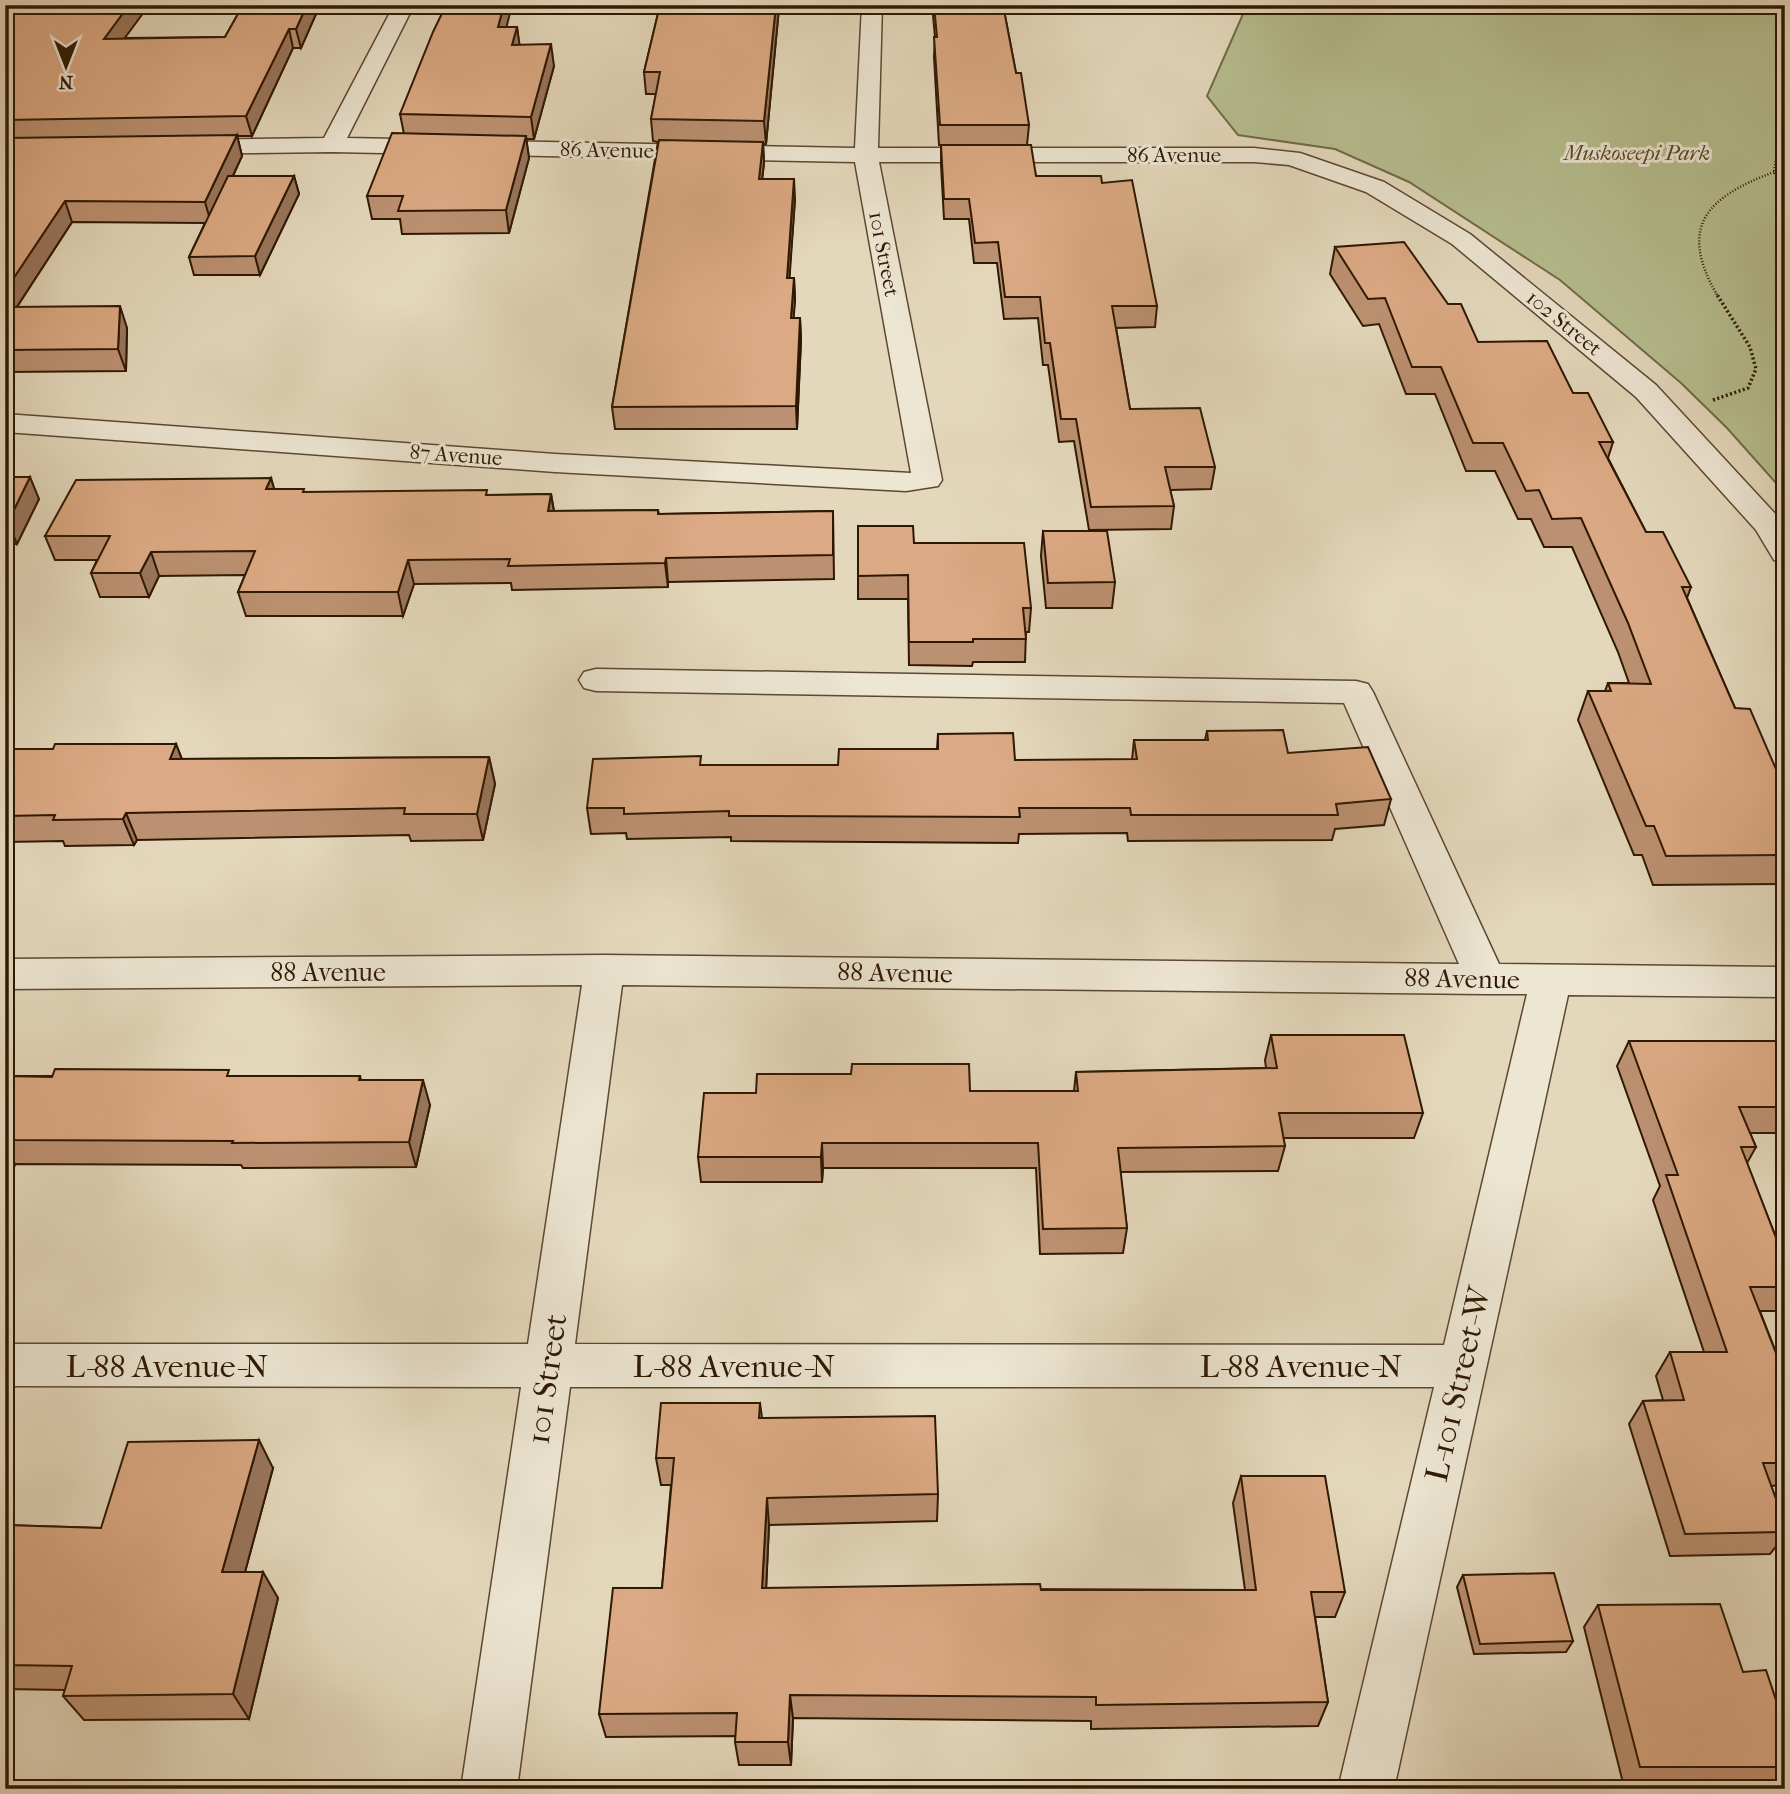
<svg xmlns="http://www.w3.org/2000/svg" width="1790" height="1794" font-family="'IM FELL French Canon',serif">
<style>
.green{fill:#b6be8f;stroke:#726b49;stroke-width:2}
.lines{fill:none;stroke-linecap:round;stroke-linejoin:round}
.minor-casing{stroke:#5c4831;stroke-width:3}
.path-far1{stroke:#2f1803;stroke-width:2.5;stroke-dasharray:1 2;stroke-linecap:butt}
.path{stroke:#2f1803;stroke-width:3.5;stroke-dasharray:2 2.5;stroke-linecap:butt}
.minor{fill:#ede6d3;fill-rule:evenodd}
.wall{fill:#bc9171;stroke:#2f1803;stroke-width:2}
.shaded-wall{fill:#99765c;stroke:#2f1803;stroke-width:2}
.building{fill:#dba983;stroke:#2f1803;stroke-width:2}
.labels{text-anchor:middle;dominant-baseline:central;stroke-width:6;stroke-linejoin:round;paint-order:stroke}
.far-street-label{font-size:21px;fill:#2f1803;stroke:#ede6d3}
.far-park-label{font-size:21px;font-style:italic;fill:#584a2d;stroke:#ede6d3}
.street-label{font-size:26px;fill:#2f1803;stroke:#ede6d3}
.near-street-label{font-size:32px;fill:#2f1803;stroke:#ede6d3}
</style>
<rect width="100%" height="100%" fill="#e4d8bc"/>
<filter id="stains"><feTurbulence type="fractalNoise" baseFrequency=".00286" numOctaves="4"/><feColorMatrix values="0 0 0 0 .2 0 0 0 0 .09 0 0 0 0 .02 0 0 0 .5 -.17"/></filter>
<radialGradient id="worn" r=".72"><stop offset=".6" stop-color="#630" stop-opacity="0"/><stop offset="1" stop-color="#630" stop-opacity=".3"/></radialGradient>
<!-- green -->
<polygon class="green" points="1330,5 1785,5 1785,493 1727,428 1681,383 1560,280 1409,182 1335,149 1238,135 1207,96 1243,14"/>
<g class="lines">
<!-- minor casing -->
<g class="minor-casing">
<g id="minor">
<polygon points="394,5 414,5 347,138 855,148 862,5 882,5 878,148 1254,148 1300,153 1384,182 1470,234 1656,385 1780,519 1785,526 1785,562 1774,560 1756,530 1636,397 1452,244 1366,192 1289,165 1254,162 879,162 942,480 938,486 906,491 555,472 5,432 5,414 555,454 911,473 855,162 332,152 186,154 178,152 174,147 178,142 186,140 324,138"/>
<path d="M 596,669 L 1356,681 L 1368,684 L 1373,692 L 1499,964 L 1785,967 L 1785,997 L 1568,995 L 1394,1789 L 1338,1789 L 1434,1387 L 570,1387 L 517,1789 L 461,1789 L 521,1387 L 5,1386 L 5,1344 L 528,1344 L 582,985 L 5,989 L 5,959 L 604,955 L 1459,964 L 1344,703 L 596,691 L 584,688 L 579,680 L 584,672 ZM 622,985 L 1486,994 L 1527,994 L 1444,1345 L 575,1344 Z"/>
</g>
</g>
<!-- path-far1 -->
<g class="path-far1">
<polyline points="1785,105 1774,172 1785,194"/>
<path d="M 1717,295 C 1677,225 1708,197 1774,172"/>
</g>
<!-- path -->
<polyline class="path" points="1713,400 1748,388 1756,369 1750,347 1716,293"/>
<!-- minor -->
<use href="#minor" class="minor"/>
</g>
<!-- wall -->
<g class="wall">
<polygon points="5,5 149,5 124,38 225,37 243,5 320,5 301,48 293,48 252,136 237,136 242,156 233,176 294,176 299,194 260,275 194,275 189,257 205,223 72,222 17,307 127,328 126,371 5,372"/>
<polygon points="660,5 783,5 783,8 779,8 766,144 763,144 764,163 762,179 795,199 789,278 794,278 795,300 793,318 800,318 801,340 797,429 615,429 612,407 658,142 653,141 651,119 656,94 646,94 644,72"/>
<polygon points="932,5 1003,5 1016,73 1029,125 1027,145 1036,176 1102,183 1157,306 1155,327 1116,328 1130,409 1215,467 1211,489 1170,490 1174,506 1171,529 1089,530 1074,441 1059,442 1048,365 1043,365 1038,318 1004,319 997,263 974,263 969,219 944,219 941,165 941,145 939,145 934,57 935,37"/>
<polygon points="507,27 517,27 519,44 554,66 534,139 526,139 529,158 509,233 402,234 400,219 372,219 367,196 404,134 400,114"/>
<polygon points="1335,247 1448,304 1478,342 1573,393 1613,442 1608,458 1646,532 1691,587 1687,598 1735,708 1785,790 1785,884 1653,885 1642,855 1634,855 1578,720 1588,691 1605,691 1608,683 1629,683 1618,652 1572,547 1544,547 1531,519 1518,519 1495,471 1466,471 1435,394 1406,394 1379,324 1363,326 1330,274"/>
<polygon points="5,477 39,499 17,544 5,544"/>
<polygon points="271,478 274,489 305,492 488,495 551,494 554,511 658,510 659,514 833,511 834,579 668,582 668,587 512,590 511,583 414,584 403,616 246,616 238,592 245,575 159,576 149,597 100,597 91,573 97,560 55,560 45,536"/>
<polygon points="858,526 914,543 1031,608 1029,632 1026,632 1025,662 973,662 972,666 909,665 908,599 858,599"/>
<polygon points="1043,531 1115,582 1112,608 1046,608 1041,556"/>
<polygon points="1207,731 1288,753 1391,799 1384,825 1335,829 1332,840 1128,841 1127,833 1019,834 1018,843 731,841 731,837 627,839 626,833 591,834 587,808 702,765 838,765 937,749 938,734 1015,760 1132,760 1134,740 1205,740"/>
<polygon points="176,744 182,759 489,757 495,784 483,840 411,841 409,835 137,840 134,845 65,846 63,841 5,842 5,749 53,749"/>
<polygon points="1271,1035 1423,1113 1414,1138 1283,1138 1285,1146 1278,1171 1120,1172 1127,1228 1123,1253 1040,1254 1036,1168 823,1168 822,1182 701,1182 698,1157 970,1091 1074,1091 1076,1072 1266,1068 1265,1060"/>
<polygon points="1629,1041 1785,1041 1785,1133 1750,1133 1756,1147 1747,1163 1785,1261 1785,1302 1779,1311 1760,1311 1785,1376 1785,1485 1771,1486 1785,1524 1785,1535 1770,1554 1670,1556 1629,1424 1643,1401 1663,1400 1656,1376 1670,1352 1704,1352 1653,1200 1660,1186 1617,1066"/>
<polygon points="5,1076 360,1076 361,1080 430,1105 416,1167 243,1168 241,1165 15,1164 14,1167 5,1167"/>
<polygon points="760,1403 762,1418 938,1494 937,1521 769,1525 766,1588 1245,1590 1233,1503 1241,1476 1345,1592 1335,1617 1315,1617 1328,1702 1318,1726 1091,1729 1091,1721 793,1718 791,1765 739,1765 735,1742 736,1736 606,1737 599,1714 662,1588 671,1485 661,1485 656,1458"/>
<polygon points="273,1468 245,1572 278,1598 249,1719 84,1720 63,1696 65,1690 5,1689 5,1525 101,1528"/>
<polygon points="1463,1575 1573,1641 1566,1652 1474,1654 1457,1587"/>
<polygon points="1598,1605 1743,1672 1785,1727 1785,1781 1779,1787 1624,1787 1584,1627"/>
</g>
<!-- shaded-wall -->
<g class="shaded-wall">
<polygon points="129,5 149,5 110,58 104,39"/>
<polygon points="307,5 320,5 301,48 296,29"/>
<polygon points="504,5 512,5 501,49 498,27"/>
<polygon points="776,5 779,5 779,8 766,144 764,121"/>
<polygon points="517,27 520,48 512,45"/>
<polygon points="289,29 293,48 252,136 246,116"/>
<polygon points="551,44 554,66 534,139 531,117"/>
<polygon points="237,135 242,156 211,223 205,202"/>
<polygon points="526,136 529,158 509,233 506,210"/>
<polygon points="763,142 764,163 760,199 759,179"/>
<polygon points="294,176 299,194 260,275 255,256"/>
<polygon points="794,179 795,199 788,300 787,278"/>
<polygon points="65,201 72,222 5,325 5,291"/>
<polygon points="794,278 795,300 792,340 791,318"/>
<polygon points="120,306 127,328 126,371 118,349"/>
<polygon points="800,318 801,340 797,429 796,406"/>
<polygon points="30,477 39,499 17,544 8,522"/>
<polygon points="271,478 278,502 266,489"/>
<polygon points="551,494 555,518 548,511"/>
<polygon points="151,552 159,576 149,597 140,573"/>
<polygon points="666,558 668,582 668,587 665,563"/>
<polygon points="408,560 414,584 403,616 398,592"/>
<polygon points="176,744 186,770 170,759"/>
<polygon points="489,757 495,784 483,840 477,814"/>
<polygon points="126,813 137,840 134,845 123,819"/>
<polygon points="423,1080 430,1105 416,1167 409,1142"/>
<polygon points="822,1143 823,1168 822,1182 821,1157"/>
<polygon points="5,1148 15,1164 14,1167 5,1152"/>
<polygon points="259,1440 273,1468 238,1598 222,1572"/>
<polygon points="767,1498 769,1525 765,1614 762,1588"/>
<polygon points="263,1572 278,1598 249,1719 233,1694"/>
<polygon points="790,1695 793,1718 791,1765 788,1742"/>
</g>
<!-- building -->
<g class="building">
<polygon points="5,5 129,5 104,39 225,37 243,5 307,5 296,29 289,29 246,116 5,120"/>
<polygon points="446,5 504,5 498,27 517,27 512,45 551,44 531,117 400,114 433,32"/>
<polygon points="660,5 776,5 764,121 651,119 660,72 644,72"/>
<polygon points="934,5 1003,5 1016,73 1021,73 1029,125 940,125 934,37 937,37"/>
<polygon points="392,133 526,136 506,210 398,211 403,196 367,196"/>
<polygon points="237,135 205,202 65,201 5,291 5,138"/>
<polygon points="659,140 763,142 759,179 794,179 787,278 794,278 791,318 800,318 796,406 612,407"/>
<polygon points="941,145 1031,145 1036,176 1101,176 1102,183 1132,180 1157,306 1112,306 1130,409 1200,408 1215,467 1165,467 1174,506 1091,507 1076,419 1061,419 1050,343 1045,343 1040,297 1005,297 998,242 975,243 969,199 944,199"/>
<polygon points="228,176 294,176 255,256 189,257"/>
<polygon points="1404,242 1448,304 1461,304 1478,342 1547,341 1573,393 1588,393 1613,442 1599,442 1646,532 1663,532 1691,587 1682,587 1735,708 1750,709 1785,790 1785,855 1666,856 1654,826 1646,826 1588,691 1611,691 1608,683 1651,684 1628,623 1581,518 1552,519 1539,490 1526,491 1503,443 1473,443 1441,367 1412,367 1385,298 1368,299 1335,247"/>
<polygon points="120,306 118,349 5,350 5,307"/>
<polygon points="5,477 30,477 8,522 5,522"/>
<polygon points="271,478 266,489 304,489 303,492 487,490 486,495 551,494 548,511 658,510 658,514 833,511 833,555 666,558 665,563 508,566 510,559 408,560 398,592 238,592 255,551 151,552 140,573 91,573 110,536 45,536 76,480"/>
<polygon points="858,526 913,526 914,543 1024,543 1031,608 1023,608 1026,639 973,639 973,642 909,642 908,575 858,576"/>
<polygon points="1043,531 1107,531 1115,582 1048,583"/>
<polygon points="1283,730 1288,753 1368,747 1391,799 1336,804 1338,815 1131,815 1130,808 1019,808 1020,817 729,816 729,811 624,814 624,808 587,808 593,759 701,756 700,765 838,765 839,749 938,749 938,734 1013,733 1015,760 1137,759 1134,740 1208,740 1207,731"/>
<polygon points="55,744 176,744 170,759 489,757 477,814 404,814 405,808 126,813 123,819 53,820 55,815 5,816 5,749 53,749"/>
<polygon points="1271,1035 1404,1035 1423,1113 1279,1113 1285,1146 1118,1148 1127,1228 1043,1229 1038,1143 822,1143 821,1157 698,1157 704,1093 756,1093 757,1074 851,1074 852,1064 969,1064 970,1091 1078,1091 1076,1072 1277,1068"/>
<polygon points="1629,1041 1785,1041 1785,1107 1739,1107 1756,1147 1741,1147 1785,1261 1785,1287 1750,1287 1785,1376 1785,1463 1763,1463 1785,1524 1785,1532 1685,1534 1643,1401 1684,1400 1670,1352 1727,1352 1666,1175 1678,1175"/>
<polygon points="55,1069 229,1070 227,1076 360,1076 359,1080 423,1080 409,1142 232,1143 233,1141 5,1140 5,1076 52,1077"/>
<polygon points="661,1403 760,1403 759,1418 935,1416 938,1494 767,1498 762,1588 1040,1584 1041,1590 1256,1590 1241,1476 1325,1476 1345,1592 1311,1592 1328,1702 1096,1705 1096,1697 790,1695 788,1742 735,1742 737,1713 599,1714 613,1588 662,1588 674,1458 656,1458"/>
<polygon points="259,1440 222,1572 263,1572 233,1694 63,1696 72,1666 5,1665 5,1525 101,1528 128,1442"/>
<polygon points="1554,1573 1573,1641 1480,1644 1463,1575"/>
<polygon points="1720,1604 1743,1672 1766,1670 1785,1727 1785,1767 1640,1767 1598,1605"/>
</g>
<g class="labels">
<!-- far-street labels -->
<g class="far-street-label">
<text transform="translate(607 150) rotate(1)">86 Avenue</text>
<text x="1174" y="155">86 Avenue</text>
<text transform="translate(884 254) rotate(79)">101 Street</text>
<text transform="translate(1564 323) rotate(39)">102 Street</text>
<text transform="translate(456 455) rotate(4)">87 Avenue</text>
</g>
<!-- far-park labels -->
<g class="far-park-label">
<text x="1637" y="153">Muskoseepi Park</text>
</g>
<!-- street labels -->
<g class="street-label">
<text x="328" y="972">88 Avenue</text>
<text transform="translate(895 973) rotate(1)">88 Avenue</text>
<text transform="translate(1462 979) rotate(1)">88 Avenue</text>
</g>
<!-- near-street labels -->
<g class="near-street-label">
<text x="167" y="1366">L-88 Avenue-N</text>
<text x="734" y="1366">L-88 Avenue-N</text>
<text x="1301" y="1366">L-88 Avenue-N</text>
<text transform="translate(547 1379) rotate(-82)">101 Street</text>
<text transform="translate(1458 1384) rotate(-77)">L-101 Street-W</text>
</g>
</g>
<!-- margin -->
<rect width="1790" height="1794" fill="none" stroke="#e4d8bc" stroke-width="28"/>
<rect x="7" y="7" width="1776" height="1780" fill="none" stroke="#2f1803" stroke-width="3.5"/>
<rect x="14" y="14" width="1762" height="1766" fill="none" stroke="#2f1803" stroke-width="2"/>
<!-- north arrow -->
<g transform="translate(66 66) rotate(180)" stroke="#ede6d3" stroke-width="5" paint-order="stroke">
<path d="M0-5L12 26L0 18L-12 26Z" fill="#2f1803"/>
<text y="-10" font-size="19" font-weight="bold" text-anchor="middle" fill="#2f1803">N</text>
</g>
<rect width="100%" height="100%" filter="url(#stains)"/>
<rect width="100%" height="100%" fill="url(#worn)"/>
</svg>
